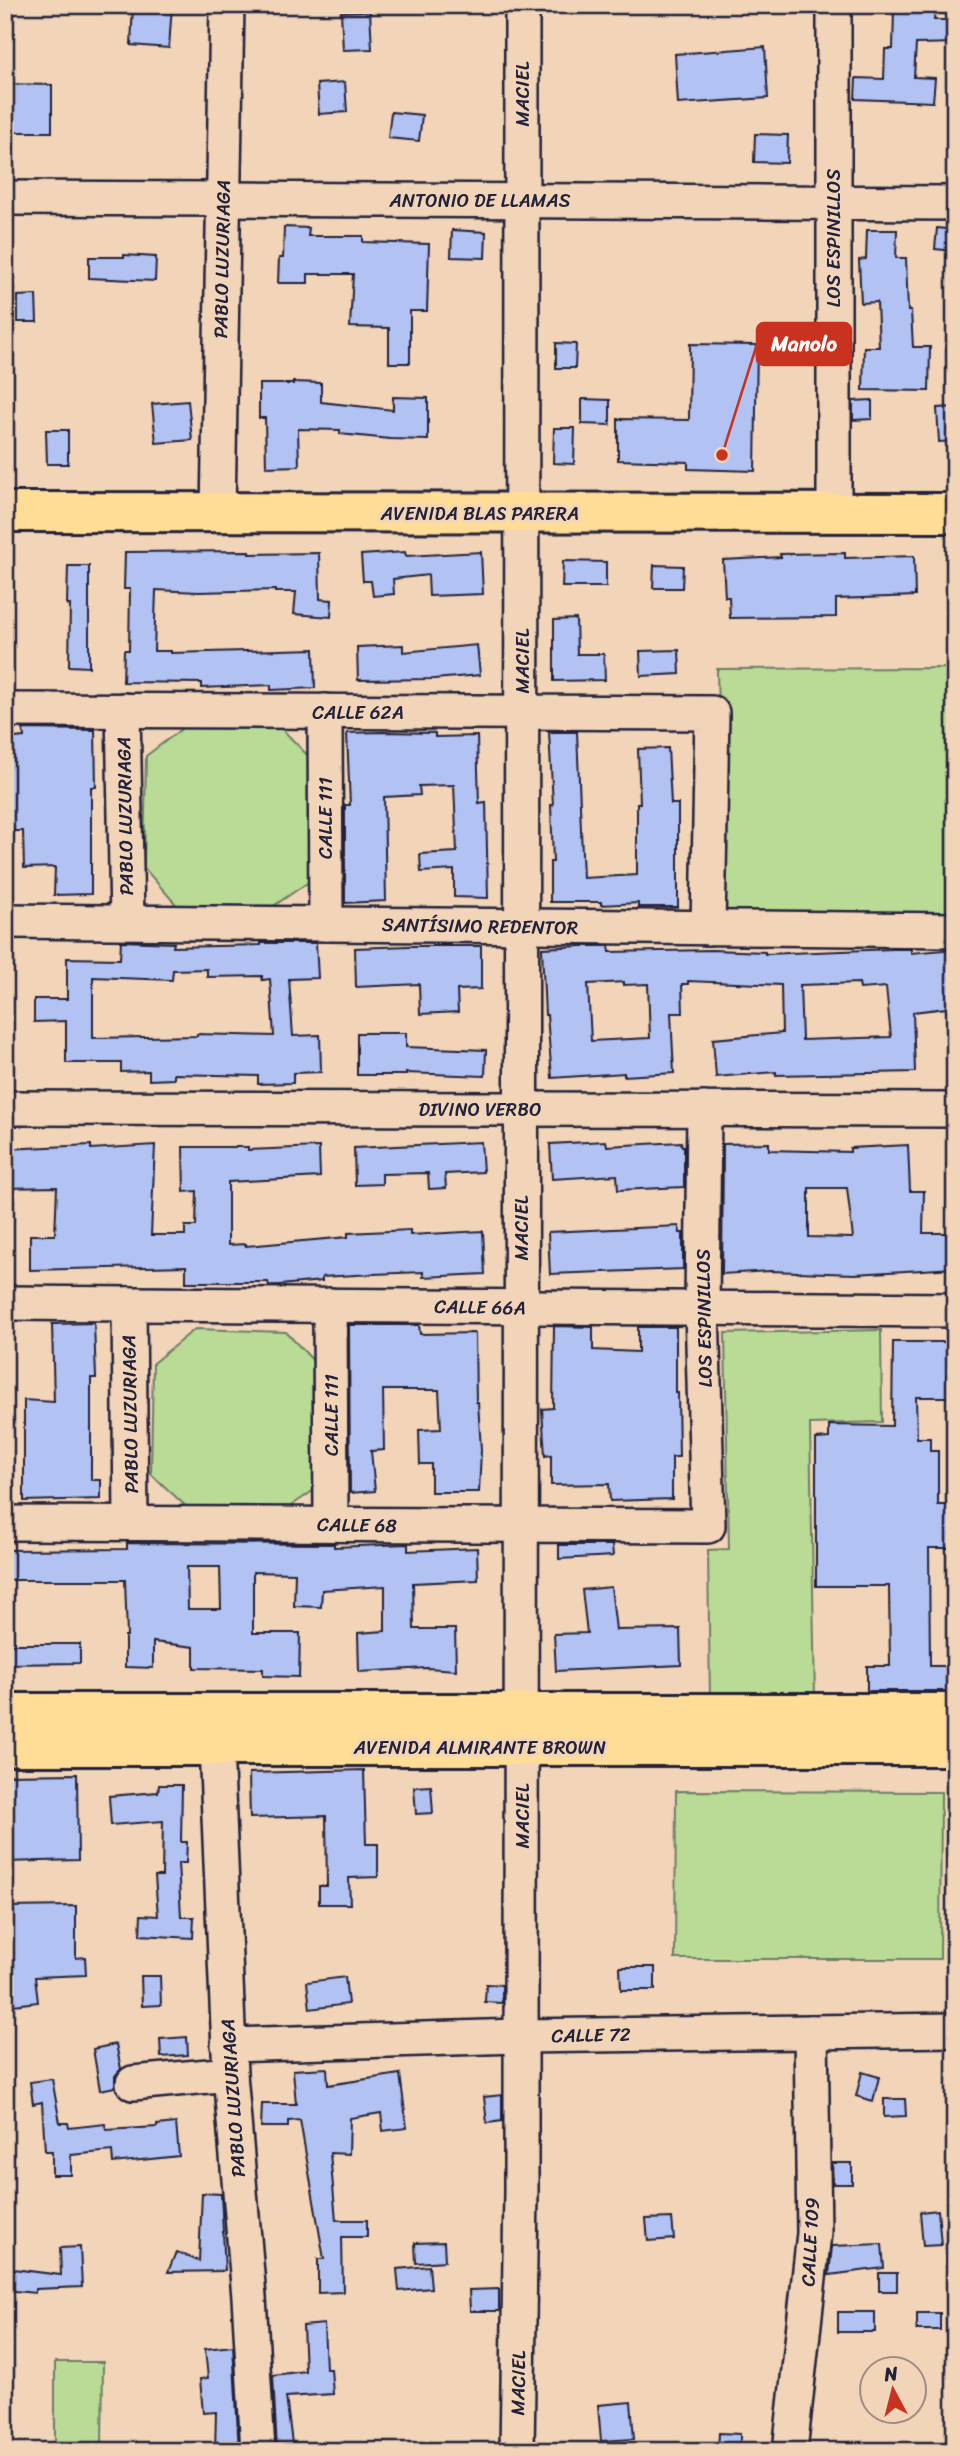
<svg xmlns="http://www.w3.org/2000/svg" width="960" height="2456" font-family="Sriracha,sans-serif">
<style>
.green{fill:#b9db95;stroke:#6e7e68;stroke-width:2}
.building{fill:#b2c3f3;stroke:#22223b;stroke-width:2;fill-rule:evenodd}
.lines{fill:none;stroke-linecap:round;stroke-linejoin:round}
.minor-casing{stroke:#22223b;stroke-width:38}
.major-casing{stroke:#22223b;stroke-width:44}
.minor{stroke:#f2d4b8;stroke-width:33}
.major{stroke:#ffdd96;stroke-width:38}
.labels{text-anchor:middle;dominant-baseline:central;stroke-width:6;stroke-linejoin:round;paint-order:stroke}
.street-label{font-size:19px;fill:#22223b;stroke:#f2d4b8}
.leader{fill:none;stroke:#c8321e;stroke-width:2.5}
.callout-dot{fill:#c8321e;stroke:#f2d4b8;stroke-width:2.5}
.callout{fill:#c8321e;stroke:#c8321e;stroke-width:2.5}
.callout-label{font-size:21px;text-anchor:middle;font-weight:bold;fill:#fff}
</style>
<rect width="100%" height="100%" fill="#f2d4b8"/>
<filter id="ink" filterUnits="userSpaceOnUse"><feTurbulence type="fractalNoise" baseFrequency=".0143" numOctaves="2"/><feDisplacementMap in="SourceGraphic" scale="14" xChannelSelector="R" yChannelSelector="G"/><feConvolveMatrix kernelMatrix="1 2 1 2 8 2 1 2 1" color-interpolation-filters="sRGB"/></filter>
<g filter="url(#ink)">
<!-- green -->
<g class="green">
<polygon points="955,668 955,918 722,915 717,669"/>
<polygon points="279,726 312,760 313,879 272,907 179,908 144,868 146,756 184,727"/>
<polygon points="195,1329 286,1332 319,1367 320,1486 279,1514 190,1510 151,1474 153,1363"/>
<polygon points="881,1330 882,1422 810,1424 815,1699 710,1700 708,1550 729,1549 725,1333"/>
<polygon points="676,1791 941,1792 940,1959 675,1959"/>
<polygon points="55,2362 103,2362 102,2449 55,2449"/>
</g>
<!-- building -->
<g class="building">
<polygon points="133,5 172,5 169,48 131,45"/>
<polygon points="894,10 935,12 934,20 955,20 955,43 916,44 914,77 935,78 933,102 855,99 856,78 884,79 885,49 893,49"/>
<polygon points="370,11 372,49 343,50 341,12"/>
<polygon points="765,47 768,98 678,104 675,54"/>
<polygon points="345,82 347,112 319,114 317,84"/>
<polygon points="5,84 52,85 52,132 5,132"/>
<polygon points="391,112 422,115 419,141 388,138"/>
<polygon points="755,134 788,135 787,163 754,162"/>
<polygon points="284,227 309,228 308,236 363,236 363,242 429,244 427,311 410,311 410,363 389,363 389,328 350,327 353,274 308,274 308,283 278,283 279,258 283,258"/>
<polygon points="937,228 955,230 955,251 935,249"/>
<polygon points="452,230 486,232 485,258 451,257"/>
<polygon points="867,230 897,230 896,258 906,258 908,311 911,311 913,347 930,347 929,391 863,390 864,347 879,347 877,302 861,303 859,260 866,259"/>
<polygon points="124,255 156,257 155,281 89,278 89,257 124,257"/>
<polygon points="36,295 37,322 18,322 18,296"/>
<polygon points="556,343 576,344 575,368 556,368"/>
<polygon points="690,344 757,345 755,471 688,469 688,462 618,460 618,419 689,420"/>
<polygon points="293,382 321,383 321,402 393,410 393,397 428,398 428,440 390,439 340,434 340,430 298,429 299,466 266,467 265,418 259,418 259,384 293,384"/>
<polygon points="582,399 610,400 610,425 582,424"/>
<polygon points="872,400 872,419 853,420 853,401"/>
<polygon points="188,401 192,440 156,443 152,404"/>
<polygon points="955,407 955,441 939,442 937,408"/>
<polygon points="554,428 575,428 574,464 553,463"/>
<polygon points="46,430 68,430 68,464 47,464"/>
<polygon points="249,551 249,554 319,553 320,599 332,600 331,617 294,614 296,592 275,592 275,590 199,592 156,590 154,651 171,651 171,653 314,649 315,688 271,690 271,685 202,688 202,683 123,682 124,650 129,650 130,589 124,589 125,552"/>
<polygon points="405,552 406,556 481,552 483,594 429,596 428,575 393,579 394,594 373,596 371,581 363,581 361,555"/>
<polygon points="845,553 845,558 914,556 915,596 836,599 836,617 730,618 729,597 725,597 723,560 781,557 780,554"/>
<polygon points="563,561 606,562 606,587 562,587"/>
<polygon points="654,565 683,566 682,588 653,588"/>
<polygon points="68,566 89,566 89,667 69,666 70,605 67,605"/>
<polygon points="576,619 577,654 604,654 605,680 554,681 554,620"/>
<polygon points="403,645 403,652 477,645 480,675 434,679 358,680 357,647"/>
<polygon points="679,650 680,674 641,676 640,651"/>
<polygon points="23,729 95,730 96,787 91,787 91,894 54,895 55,867 24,868 23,831 5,831 5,739 24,737"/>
<polygon points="382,732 435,733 435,737 477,736 479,803 486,802 488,898 454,897 454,870 421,872 420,854 457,852 454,785 419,786 420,795 384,797 386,901 345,903 345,805 350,805 347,733"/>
<polygon points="549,732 577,732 583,878 637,875 637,803 640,803 638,749 668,748 671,804 678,804 678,907 638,907 638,903 601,905 601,902 550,902 550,862 553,862 551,805 553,805"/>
<path d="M 121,941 L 174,943 L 173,947 L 261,945 L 261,943 L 316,943 L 318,978 L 289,979 L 293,1036 L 320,1035 L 321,1072 L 293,1073 L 293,1083 L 258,1084 L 258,1076 L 174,1074 L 174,1079 L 149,1080 L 149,1071 L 121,1072 L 121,1063 L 66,1063 L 66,1021 L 34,1022 L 34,999 L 67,999 L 67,958 L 120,959 ZM 207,969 L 207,977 L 262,976 L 262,980 L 270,979 L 274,1036 L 197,1034 L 197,1036 L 93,1038 L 93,977 L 172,980 L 173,970 Z"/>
<polygon points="409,946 481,946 481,989 457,990 458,1012 420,1014 419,984 356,987 355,948"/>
<path d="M 582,946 L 609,946 L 610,952 L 712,950 L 765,952 L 765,954 L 893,949 L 911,949 L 911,953 L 955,949 L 955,1007 L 913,1012 L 915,1072 L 776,1075 L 776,1072 L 716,1077 L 713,1039 L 782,1033 L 781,985 L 688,981 L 688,984 L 682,984 L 683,1013 L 671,1013 L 674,1073 L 624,1076 L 624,1073 L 552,1078 L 547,1015 L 545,1015 L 542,948 ZM 624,982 L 624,985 L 648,984 L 650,1038 L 591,1041 L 588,984 ZM 859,983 L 860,989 L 886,987 L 891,1037 L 802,1040 L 800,985 Z"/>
<polygon points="357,1033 406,1033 406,1047 486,1050 485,1076 406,1073 406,1075 357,1075"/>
<polygon points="606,1141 607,1146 681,1142 682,1146 684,1146 684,1187 618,1190 617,1175 552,1179 550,1144"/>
<polygon points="481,1142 483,1172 445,1174 446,1188 429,1189 428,1173 382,1174 382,1184 355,1185 354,1148"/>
<path d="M 769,1143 L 769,1150 L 850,1152 L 850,1148 L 908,1145 L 910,1191 L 924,1191 L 923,1233 L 955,1233 L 955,1268 L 855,1274 L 770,1271 L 722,1274 L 723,1144 ZM 809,1188 L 847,1188 L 853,1238 L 809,1237 Z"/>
<polygon points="91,1145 91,1149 155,1145 151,1235 185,1235 185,1226 196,1226 197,1191 184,1192 183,1147 248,1147 248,1150 319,1147 320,1177 228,1182 228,1245 246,1244 246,1246 348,1237 348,1233 410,1230 410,1235 483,1231 485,1274 423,1277 423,1272 373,1274 322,1277 322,1281 269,1286 268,1282 186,1282 186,1266 30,1270 30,1235 55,1235 57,1187 5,1188 5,1149"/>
<polygon points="679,1226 680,1233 683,1233 683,1269 550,1274 548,1232"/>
<polygon points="94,1323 96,1378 91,1378 91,1480 101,1480 101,1499 24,1501 24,1400 54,1402 52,1324"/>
<polygon points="349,1325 419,1325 420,1334 475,1333 476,1402 478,1402 481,1450 479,1492 431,1492 431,1464 420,1464 419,1430 441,1429 439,1390 383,1390 384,1450 371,1451 375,1491 350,1493"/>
<polygon points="554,1326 593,1327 593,1350 638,1352 638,1327 676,1327 676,1393 678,1393 679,1457 672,1457 672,1499 610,1501 609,1484 551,1485 551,1455 545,1456 542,1409 553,1408"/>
<polygon points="893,1342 955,1342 955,1397 916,1397 917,1438 930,1438 930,1451 938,1451 938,1505 955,1505 955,1548 929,1548 930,1666 950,1666 950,1691 867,1691 867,1666 890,1666 889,1586 816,1586 816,1439 829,1438 829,1425 892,1426"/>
<path d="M 127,1543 L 334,1544 L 334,1547 L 408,1544 L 408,1551 L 477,1548 L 478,1580 L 413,1583 L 414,1629 L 455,1629 L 456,1670 L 427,1668 L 359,1672 L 358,1633 L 385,1631 L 385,1586 L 322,1590 L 321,1607 L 294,1606 L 295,1573 L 253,1572 L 253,1633 L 300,1633 L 299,1677 L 263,1676 L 263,1669 L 194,1668 L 194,1647 L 153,1642 L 153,1668 L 125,1667 L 125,1636 L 127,1636 L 125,1580 L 5,1580 L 5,1550 L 127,1549 ZM 187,1567 L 220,1567 L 221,1609 L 188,1609 Z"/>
<polygon points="559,1545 612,1545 613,1556 559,1559"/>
<polygon points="611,1587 616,1630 680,1629 681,1665 556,1671 554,1634 587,1633 582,1590"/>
<polygon points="5,1644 80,1644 80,1663 5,1664"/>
<polygon points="364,1770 366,1844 378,1844 378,1877 349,1878 350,1904 319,1904 319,1886 327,1886 326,1816 250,1818 249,1773"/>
<polygon points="77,1774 78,1860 5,1862 5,1775"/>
<polygon points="159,1785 182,1785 181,1842 187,1842 186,1863 178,1863 181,1917 194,1917 193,1938 140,1935 141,1915 158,1916 155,1876 162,1876 163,1821 111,1825 109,1796 158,1792"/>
<polygon points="431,1786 433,1813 416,1814 414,1787"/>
<polygon points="76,1906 76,1958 85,1957 86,1975 35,1977 38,2002 5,2006 5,1907"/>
<polygon points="620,1967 655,1967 655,1990 621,1990"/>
<polygon points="141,1976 160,1976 161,2005 142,2006"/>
<polygon points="345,1977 348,2004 310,2009 307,1982"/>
<polygon points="486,1984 502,1985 502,2003 485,2002"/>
<polygon points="187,2037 188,2055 161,2057 160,2039"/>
<polygon points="116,2044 121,2069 115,2076 115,2087 100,2090 93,2049"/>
<polygon points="327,2068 328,2085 400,2074 407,2128 383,2131 381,2113 350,2118 349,2154 330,2153 336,2220 367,2220 367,2237 342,2237 343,2292 318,2293 318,2259 324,2259 300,2120 288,2121 288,2127 261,2127 262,2104 296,2104 293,2070"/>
<polygon points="862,2072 879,2077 873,2101 856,2096"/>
<polygon points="52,2079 60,2123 68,2123 69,2128 105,2124 106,2130 157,2127 157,2125 176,2123 179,2156 113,2163 112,2151 71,2155 71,2175 52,2175 52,2151 45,2151 42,2102 33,2104 30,2082"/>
<polygon points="502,2095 502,2121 487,2123 484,2097"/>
<polygon points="884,2099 905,2099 906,2116 884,2117"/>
<polygon points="832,2163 852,2163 852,2184 833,2184"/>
<polygon points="202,2193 221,2194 225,2271 168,2272 176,2252 199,2261"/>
<polygon points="938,2210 941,2245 923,2246 920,2212"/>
<polygon points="672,2218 674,2239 648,2241 646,2219"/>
<polygon points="444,2242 445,2261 416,2263 415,2243"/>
<polygon points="882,2244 884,2268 829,2275 832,2246"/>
<polygon points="80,2247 82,2287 35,2289 35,2293 5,2290 5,2268 61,2275 60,2248"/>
<polygon points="429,2266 431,2288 399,2291 397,2269"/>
<rect x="879" y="2273" width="18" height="18"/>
<polygon points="499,2289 499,2311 470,2311 469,2290"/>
<rect x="838" y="2312" width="37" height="20"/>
<rect x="917" y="2313" width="23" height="17"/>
<polygon points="324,2324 326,2369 331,2369 333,2394 286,2397 293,2451 277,2451 273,2375 305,2371 303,2326"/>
<polygon points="233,2346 239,2451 215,2451 216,2412 203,2413 200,2379 208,2378 205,2349"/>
<polygon points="631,2402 634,2439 601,2441 598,2405"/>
<polygon points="719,2433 740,2434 740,2451 718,2451"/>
</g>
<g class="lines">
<!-- minor casing -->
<g class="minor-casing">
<g id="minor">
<polyline points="834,5 834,513"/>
<polyline points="5,198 955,203"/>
<polyline points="218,513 227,5"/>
<polyline points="5,710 712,713 708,928"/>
<polyline points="123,710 127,922"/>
<polyline points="325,711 326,924"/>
<polyline points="5,921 955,930"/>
<polyline points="5,1108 955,1110"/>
<polyline points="5,1303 955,1310"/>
<polyline points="129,1304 131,1523"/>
<polyline points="330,1305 331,1524"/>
<polyline points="5,1523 708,1526 702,1308 704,1109"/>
<polyline points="216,1746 230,2074 249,2297 258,2451"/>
<polyline points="228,2045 521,2036 955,2030"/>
<polyline points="133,2083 230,2074"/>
<polyline points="517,2451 521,2192 522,5"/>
<polyline points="790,2451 814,2233 811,2032"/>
</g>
</g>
<!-- major casing -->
<g class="major-casing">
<g id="major">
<polyline points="5,512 955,513"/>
<polyline points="5,1713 955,1713"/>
<polyline points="5,1746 955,1746"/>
</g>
</g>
<!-- minor -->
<use href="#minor" class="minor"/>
<!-- major -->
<use href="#major" class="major"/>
</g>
</g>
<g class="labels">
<!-- street labels -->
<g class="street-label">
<text transform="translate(522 94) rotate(-90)">MACIEL</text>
<text x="480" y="200">ANTONIO DE LLAMAS</text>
<text transform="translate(833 238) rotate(-90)">LOS ESPINILLOS</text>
<text transform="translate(222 259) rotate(-89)">PABLO LUZURIAGA</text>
<text x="480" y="513">AVENIDA BLAS PARERA</text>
<text transform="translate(522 661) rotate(-90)">MACIEL</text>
<text x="358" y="712">CALLE 62A</text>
<text transform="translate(125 816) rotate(-91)">PABLO LUZURIAGA</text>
<text transform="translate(325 818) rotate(-90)">CALLE 111</text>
<text transform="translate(480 926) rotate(1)">SANTÍSIMO REDENTOR</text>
<text x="480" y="1109">DIVINO VERBO</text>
<text transform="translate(521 1228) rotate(-90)">MACIEL</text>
<text transform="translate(480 1307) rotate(1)">CALLE 66A</text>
<text transform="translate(704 1318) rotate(-91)">LOS ESPINILLOS</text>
<text transform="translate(130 1414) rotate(-91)">PABLO LUZURIAGA</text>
<text transform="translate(331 1415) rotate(-90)">CALLE 111</text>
<text transform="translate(357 1525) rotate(1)">CALLE 68</text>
<text x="480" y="1747">AVENIDA ALMIRANTE BROWN</text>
<text transform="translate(522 1816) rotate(-90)">MACIEL</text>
<text transform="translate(591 2035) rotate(-1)">CALLE 72</text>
<text transform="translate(233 2098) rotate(-94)">PABLO LUZURIAGA</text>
<text transform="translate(810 2242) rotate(-87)">CALLE 109</text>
<text transform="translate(518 2383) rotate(-89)">MACIEL</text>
</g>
</g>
<!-- callouts -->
<path class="leader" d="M722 455L757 344"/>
<circle class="callout-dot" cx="722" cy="455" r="7"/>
<rect class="callout" x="757" y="323" width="94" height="42" rx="7"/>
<g class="callout-label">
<text x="804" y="351">Manolo</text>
</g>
<!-- margin -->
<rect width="960" height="2456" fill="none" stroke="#f2d4b8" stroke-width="28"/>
<rect x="14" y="14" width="932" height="2428" fill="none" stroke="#22223b" stroke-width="2.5" filter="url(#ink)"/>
<!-- north arrow -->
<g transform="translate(893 2390) rotate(353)"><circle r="33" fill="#f2d4b8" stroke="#9f8d86" stroke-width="2"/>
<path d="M0-5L12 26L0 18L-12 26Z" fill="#c8321e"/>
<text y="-10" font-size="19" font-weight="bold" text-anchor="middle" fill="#22223b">N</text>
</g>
</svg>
